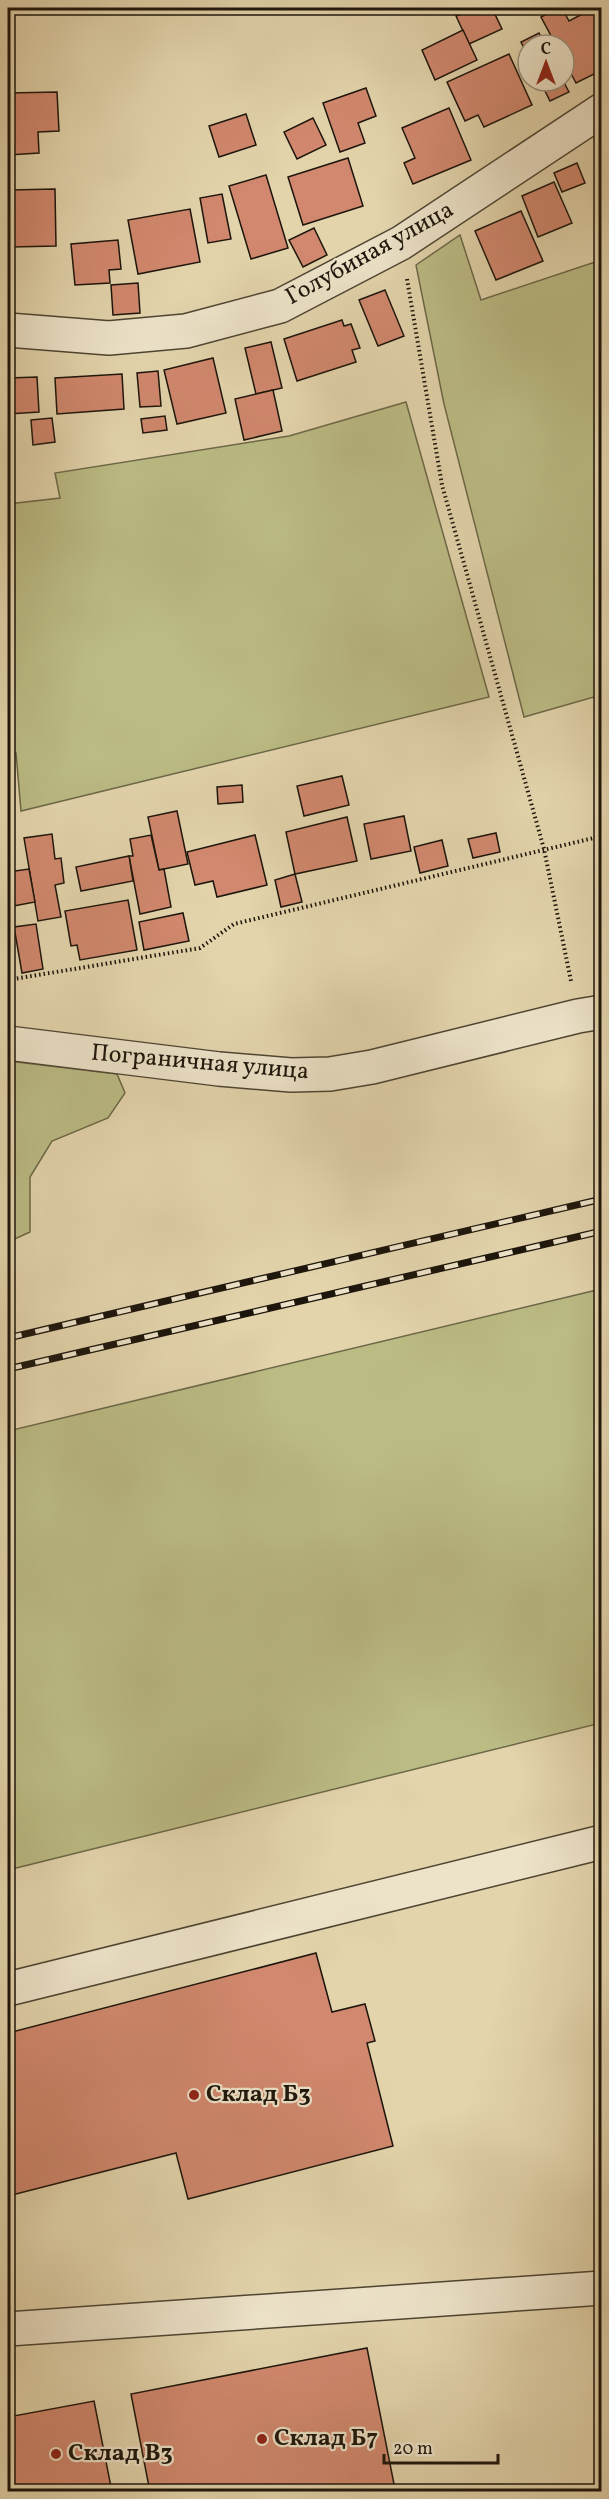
<svg xmlns="http://www.w3.org/2000/svg" width="609" height="2499" font-family="Vollkorn,serif">
<style>
.green{fill:#bbbb84;stroke:#6c6848;stroke-width:1.5}
.building{fill:#d1886e;stroke:#1c150b;stroke-width:1.5}
.lines{fill:none;stroke-linecap:round;stroke-linejoin:round}
.minor-casing{stroke:#4e4533;stroke-width:36}
.path{stroke:#1c150b;stroke-width:4;stroke-dasharray:1.5 3;stroke-linecap:butt}
.minor{stroke:#ede3c9;stroke-width:33}
.rail-casing{stroke:#1c150b;stroke-width:7}
.rail{stroke:#ede3c9;stroke-width:4.5;stroke-dasharray:14;stroke-linecap:butt}
.poi-dot{fill:#8f2418;stroke:#ede3c9;stroke-width:2}
.labels{text-anchor:middle;dominant-baseline:central;stroke-width:4.5;stroke-linejoin:round;paint-order:stroke}
.street-label{font-size:24px;fill:#1c150b;stroke:#ede3c9}
.poi-label{font-size:24px;font-weight:bold;fill:#1c150b;stroke:#ede3c9;text-anchor:start}
</style>
<rect width="100%" height="100%" fill="#e3d4ac"/>
<filter id="stains"><feTurbulence type="fractalNoise" baseFrequency=".00333" numOctaves="4"/><feColorMatrix values="0 0 0 0 .2 0 0 0 0 .09 0 0 0 0 .02 0 0 0 .5 -.17"/></filter>
<radialGradient id="worn" r=".72"><stop offset=".6" stop-color="#630" stop-opacity="0"/><stop offset="1" stop-color="#630" stop-opacity=".3"/></radialGradient>
<!-- green -->
<g class="green">
<polygon points="460,235 481,300 601,260 601,695 524,717 444,404 416,265"/>
<polygon points="406,402 489,697 21,811 16,753 8,753 8,504 60,498 55,473 289,436"/>
<polygon points="8,1061 117,1074 125,1093 108,1118 52,1141 30,1177 30,1232 8,1242"/>
<polygon points="601,1289 601,1723 8,1870 8,1431"/>
</g>
<!-- building -->
<g class="building">
<polygon points="475,8 492,8 502,29 469,44 456,16"/>
<polygon points="550,8 562,8 569,21 594,8 602,8 602,70 576,83 564,60 564,45 556,45 541,17 552,11"/>
<polygon points="463,30 477,60 435,80 422,50"/>
<polygon points="539,33 545,45 528,45 528,56 521,42"/>
<polygon points="509,54 532,105 484,127 478,115 465,121 447,82"/>
<polygon points="540,81 563,81 569,92 550,101"/>
<polygon points="366,88 376,116 358,123 365,143 340,152 323,103"/>
<polygon points="57,92 59,131 38,132 39,153 8,155 8,93"/>
<polygon points="449,108 471,160 413,184 404,163 415,158 402,128"/>
<polygon points="246,114 256,145 219,157 209,126"/>
<polygon points="313,118 326,145 297,159 284,132"/>
<polygon points="348,158 363,206 303,225 288,177"/>
<polygon points="577,163 585,183 562,192 554,173"/>
<polygon points="266,175 288,248 251,259 229,186"/>
<polygon points="554,182 572,223 538,237 522,196"/>
<polygon points="55,189 56,246 11,247 10,190"/>
<polygon points="222,194 231,239 208,243 200,198"/>
<polygon points="190,209 200,262 138,274 128,220"/>
<polygon points="521,211 543,261 496,280 475,231"/>
<polygon points="314,228 327,255 303,267 289,240"/>
<polygon points="118,240 121,269 109,270 110,283 75,285 71,244"/>
<polygon points="138,283 140,313 113,315 111,285"/>
<polygon points="385,290 404,336 378,346 359,300"/>
<polygon points="342,320 344,326 351,324 360,348 352,350 356,362 297,381 284,339"/>
<polygon points="271,342 282,388 256,394 245,348"/>
<polygon points="213,358 226,413 177,424 164,370"/>
<polygon points="158,371 161,406 140,407 137,373"/>
<polygon points="122,374 124,409 57,414 55,378"/>
<polygon points="37,377 39,412 8,414 8,378"/>
<polygon points="273,390 282,431 244,440 235,399"/>
<polygon points="165,416 167,430 143,433 141,419"/>
<polygon points="52,418 55,442 33,445 31,420"/>
<polygon points="8,423 12,423 14,452 8,453"/>
<polygon points="342,776 349,805 304,816 297,786"/>
<polygon points="242,785 243,802 218,804 217,787"/>
<polygon points="177,811 188,864 159,870 148,817"/>
<polygon points="404,816 411,851 371,859 364,824"/>
<polygon points="347,817 357,861 295,874 286,832"/>
<polygon points="496,833 500,852 473,858 468,839"/>
<polygon points="52,834 55,859 61,858 64,883 55,885 61,917 38,921 24,838"/>
<polygon points="151,835 159,870 164,869 171,907 140,914 129,856 133,856 130,839"/>
<polygon points="255,835 267,885 217,897 213,881 195,885 187,852"/>
<polygon points="442,840 448,866 420,873 414,847"/>
<polygon points="129,856 133,881 81,891 76,867"/>
<polygon points="29,869 35,902 8,907 8,872"/>
<polygon points="295,874 302,902 281,907 275,880"/>
<polygon points="128,900 137,950 80,960 77,945 71,946 65,911"/>
<polygon points="183,913 189,941 144,950 139,922"/>
<polygon points="36,924 43,969 22,973 14,927"/>
<polygon points="316,1953 332,2012 365,2004 375,2041 367,2043 393,2146 188,2199 176,2153 8,2196 8,2033"/>
<polygon points="367,2348 394,2484 357,2492 150,2492 131,2394"/>
<polygon points="94,2401 112,2492 8,2492 8,2417"/>
</g>
<g class="lines">
<!-- minor casing -->
<g class="minor-casing">
<g id="minor">
<polyline points="8,330 109,338 186,331 280,306 401,243 602,110"/>
<polyline points="8,1043 219,1069 291,1075 330,1074 372,1067 578,1016 602,1012"/>
<polyline points="8,1989 602,1842"/>
<polyline points="8,2329 602,2288"/>
</g>
</g>
<!-- path -->
<g class="path">
<polyline points="407,279 442,485 544,849 571,981"/>
<polyline points="8,980 200,948 234,924 602,836"/>
</g>
<!-- minor -->
<use href="#minor" class="minor"/>
<!-- rail casing -->
<g class="rail-casing">
<g id="rail">
<polyline points="8,1338 602,1199"/>
<polyline points="8,1369 602,1231"/>
</g>
</g>
<!-- rail -->
<use href="#rail" class="rail"/>
</g>
<!-- markers -->
<g class="poi-dot">
<circle cx="194" cy="2095" r="6"/>
<circle cx="262" cy="2439" r="6"/>
<circle cx="56" cy="2454" r="6"/>
</g>
<g class="labels">
<!-- street labels -->
<g class="street-label">
<text transform="translate(370 254) rotate(-29)">Голубиная улица</text>
<text transform="translate(200 1063) rotate(5)">Пограничная улица</text>
</g>
<!-- poi labels -->
<g class="poi-label">
<text x="206" y="2095">Склад Б3</text>
<text x="274" y="2439">Склад Б7</text>
<text x="68" y="2454">Склад В3</text>
</g>
</g>
<!-- margin -->
<rect width="609" height="2499" fill="none" stroke="#e3d4ac" stroke-width="30"/>
<rect x="9" y="9" width="591" height="2481" fill="none" stroke="#1c150b" stroke-width="3"/>
<rect x="15" y="15" width="579" height="2469" fill="none" stroke="#1c150b" stroke-width="1.5"/>
<!-- north arrow -->
<g transform="translate(546 63)"><circle r="28" fill="#ede3c9" stroke="#99917d" stroke-width="1.5"/>
<path d="M0-4.5L10 22L0 15L-10 22Z" fill="#8f2418"/>
<text y="-9" font-size="16" font-weight="bold" text-anchor="middle" fill="#1c150b">С</text>
</g>
<!-- scale -->
<path d="M384 2454v9h114v-9" fill="none" stroke="#1c150b" stroke-width="3"/>
<text x="393" y="2454" font-size="18" fill="#1c150b" stroke="#ede3c9" stroke-width="4.5" paint-order="stroke">20 m</text>
<rect width="100%" height="100%" filter="url(#stains)"/>
<rect width="100%" height="100%" fill="url(#worn)"/>
</svg>
